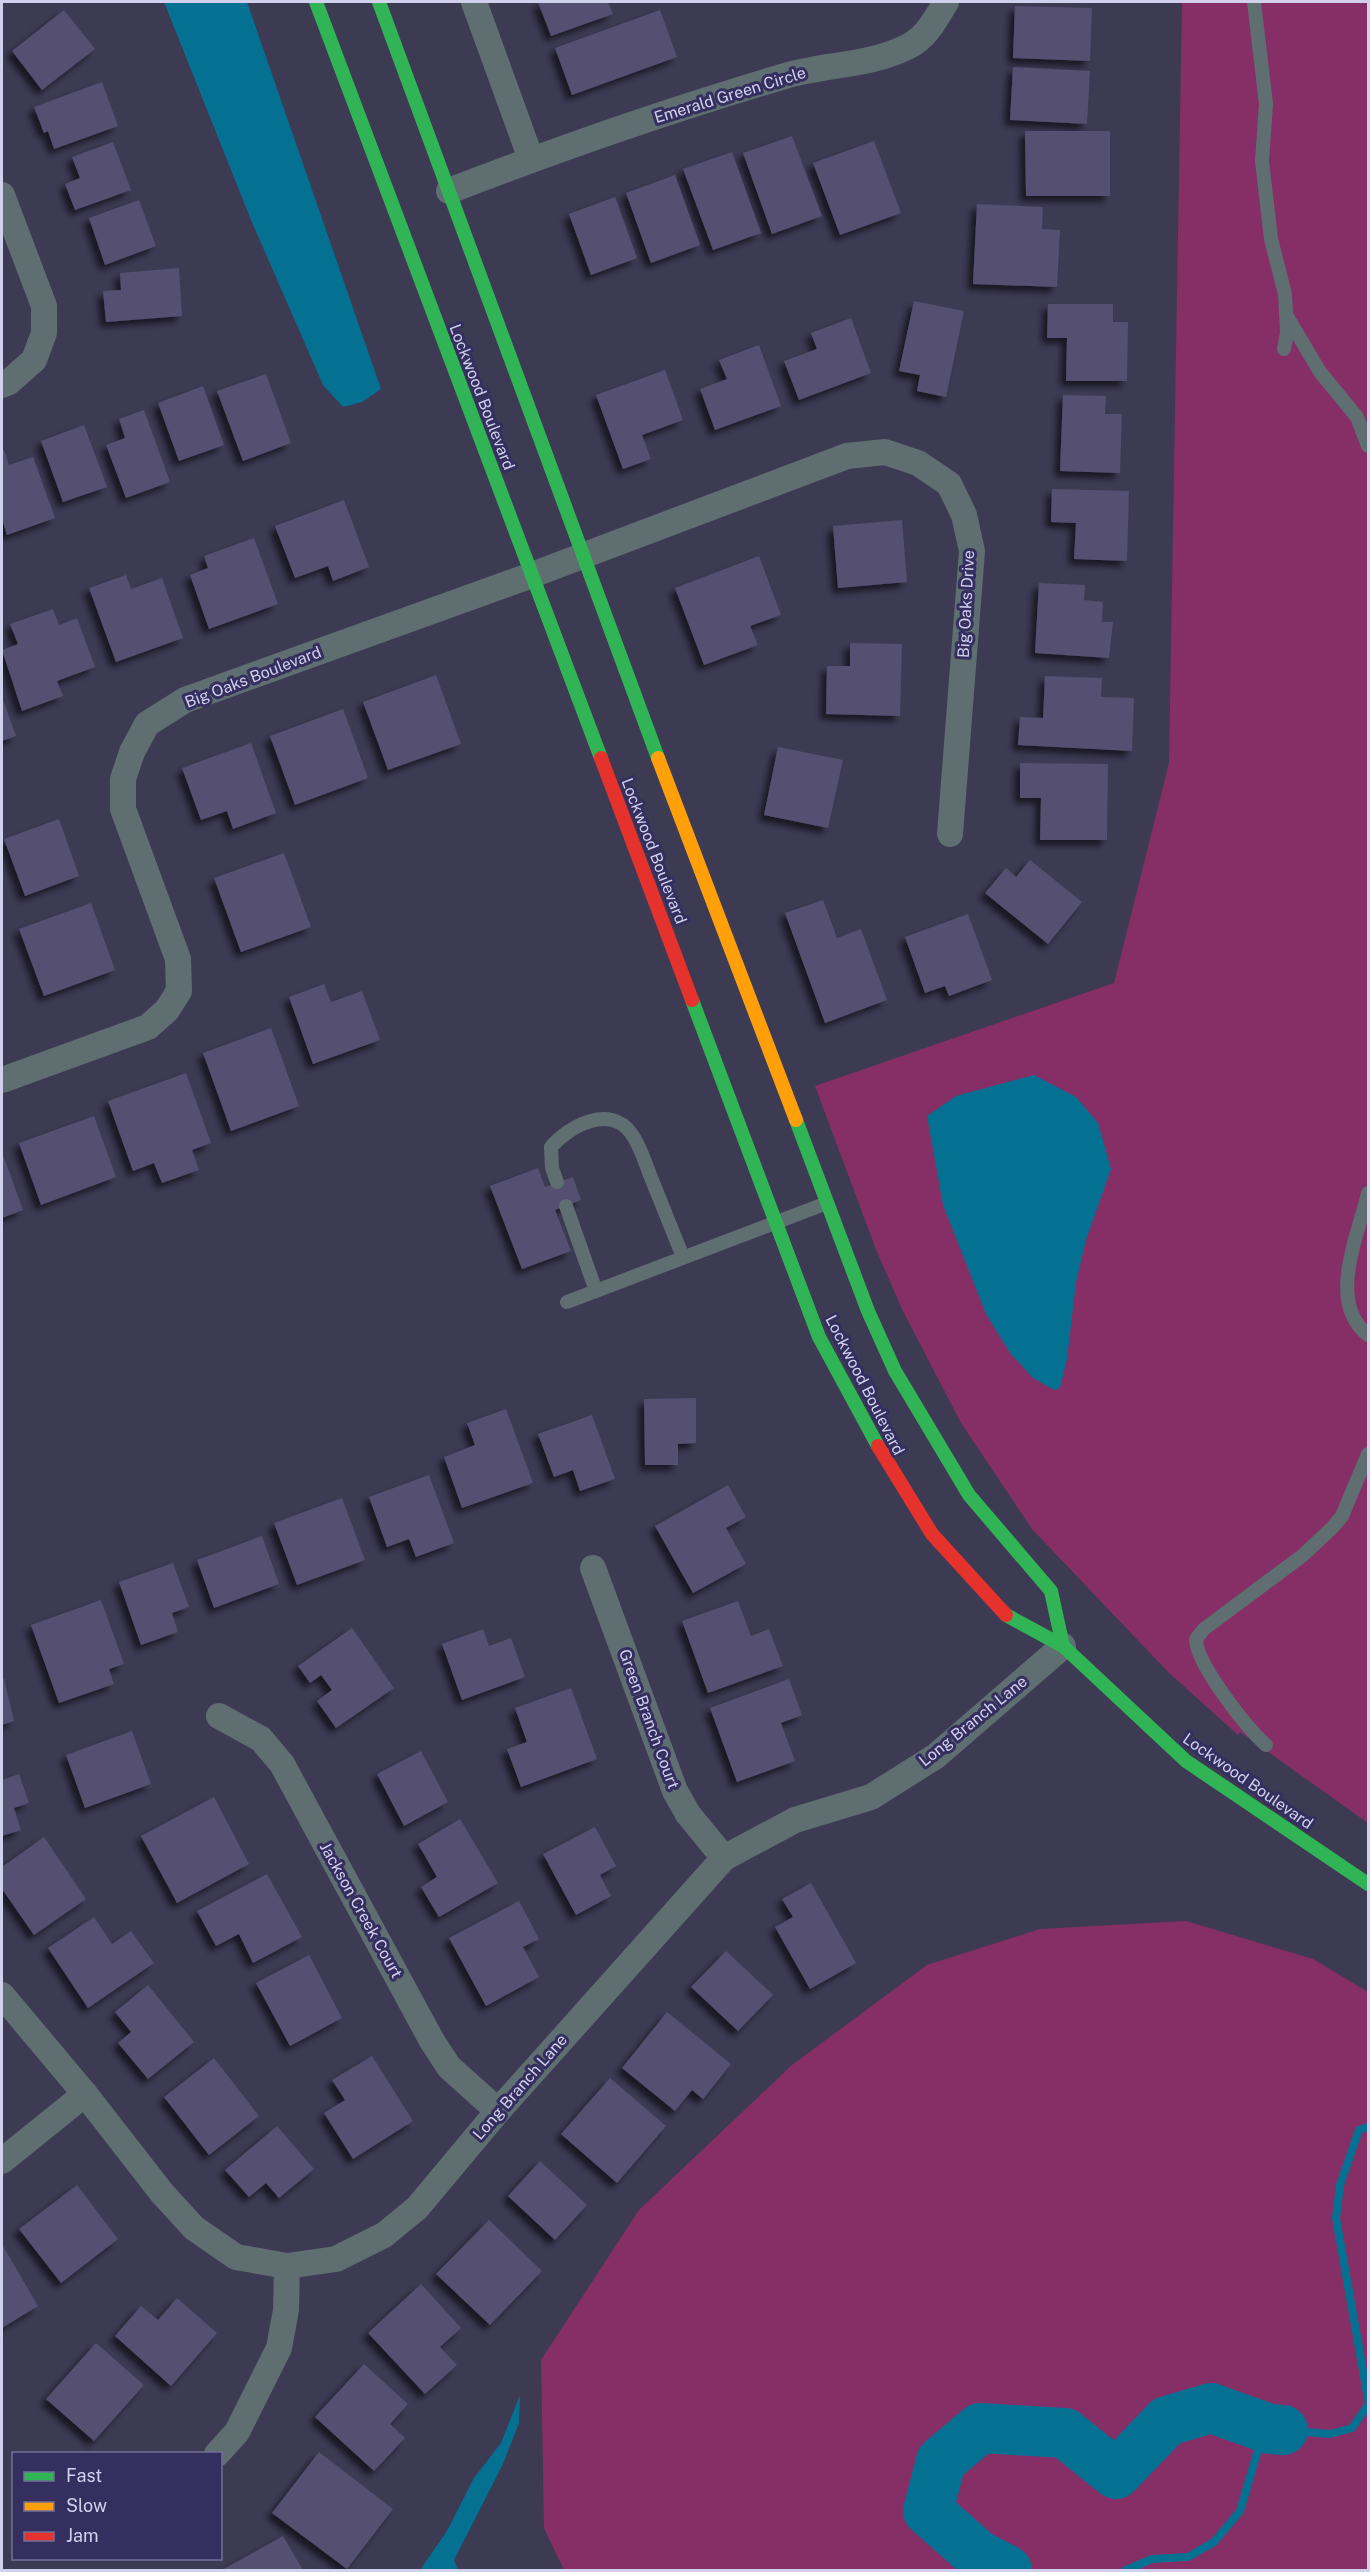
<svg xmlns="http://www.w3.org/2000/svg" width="1370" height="2572" font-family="'Public Sans',sans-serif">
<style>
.green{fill:#862f67}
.water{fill:#057192}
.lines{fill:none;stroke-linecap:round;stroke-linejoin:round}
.stream{stroke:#057192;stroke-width:8}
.river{stroke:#057192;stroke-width:50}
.building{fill:#554f71;filter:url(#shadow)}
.lane{stroke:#5f6e70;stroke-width:14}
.street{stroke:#5f6e70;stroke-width:26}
.fast{stroke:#30b455;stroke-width:14}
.slow{stroke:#ff9f0a;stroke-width:14}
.jam{stroke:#e5322d;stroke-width:14}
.labels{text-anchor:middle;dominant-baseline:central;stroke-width:6;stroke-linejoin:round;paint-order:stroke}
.street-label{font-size:16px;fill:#d1d0ed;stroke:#352f5f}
</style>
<defs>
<filter id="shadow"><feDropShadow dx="-5.5" dy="5.5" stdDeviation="3" flood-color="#0009"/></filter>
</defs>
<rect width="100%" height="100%" fill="#3d3a54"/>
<!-- green -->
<g class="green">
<polygon points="1182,2 1368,2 1368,1823 1240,1732 1238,1735 1168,1672 1032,1529 961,1423 903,1311 877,1252 815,1086 1114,983 1169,763"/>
<polygon points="1186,1921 1313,1959 1368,1992 1368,2570 564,2570 544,2528 541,2360 639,2210 792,2065 927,1965 1040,1929"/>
</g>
<!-- water -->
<g class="water">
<polygon points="164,2 247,2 381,389 362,402 343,407 323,385 251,220"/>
<polygon points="1034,1075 1076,1097 1098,1123 1111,1169 1086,1240 1076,1282 1067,1359 1060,1388 1054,1390 1033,1378 1010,1353 986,1314 943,1205 927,1116 956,1096"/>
<polygon points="520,2395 519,2423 503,2464 454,2560 458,2570 420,2570 447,2531 474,2478 501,2443"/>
</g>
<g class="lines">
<!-- stream -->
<g class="stream">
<polyline points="1368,2127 1359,2130 1340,2185 1336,2218 1368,2399"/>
<polyline points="1126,2570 1152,2559 1188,2557 1214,2542 1240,2511 1260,2443 1270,2429 1330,2434 1352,2428 1368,2405"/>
</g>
<!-- river -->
<polyline class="river" points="1007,2570 978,2555 928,2511 941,2461 980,2428 1065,2433 1116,2474 1167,2421 1211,2408 1270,2429 1283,2430"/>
</g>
<!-- building -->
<g class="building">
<polygon points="538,2 608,2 613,14 551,36"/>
<polygon points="1015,6 1092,8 1090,61 1013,58"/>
<polygon points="64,10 95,49 42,90 12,51"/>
<polygon points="660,10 677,57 572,95 555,48"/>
<polygon points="1013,67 1090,71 1087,124 1010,120"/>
<polygon points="102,82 118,126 54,149 48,131 44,133 34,107"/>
<polygon points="1025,131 1110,131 1110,196 1026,196"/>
<polygon points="792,136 822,216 772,234 743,153"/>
<polygon points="874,141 901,213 840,235 813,163"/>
<polygon points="113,142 131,190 75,210 65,184 80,178 72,157"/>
<polygon points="732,152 761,233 713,250 683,169"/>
<polygon points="675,175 700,245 651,263 626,193"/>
<polygon points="615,197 637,258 591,275 569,214"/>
<polygon points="139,200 156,246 105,265 89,218"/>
<polygon points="977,204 1043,207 1042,229 1060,230 1057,287 973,284"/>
<polygon points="179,268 182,316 106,322 103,291 121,290 120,273"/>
<polygon points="914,301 964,311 946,397 917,391 920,375 899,371"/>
<polygon points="1048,304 1113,304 1113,322 1128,322 1127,381 1066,381 1067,338 1047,338"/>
<polygon points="851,318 871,373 799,400 784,361 817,349 811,333"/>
<polygon points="759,345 781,406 715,430 700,389 727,379 719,360"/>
<polygon points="665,370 683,420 642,435 651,459 623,469 596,395"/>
<polygon points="266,374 291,443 243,461 217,391"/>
<polygon points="203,386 224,445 179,461 158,403"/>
<polygon points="1063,395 1106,396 1105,414 1122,414 1120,473 1060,471"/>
<polygon points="144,410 170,482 126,498 106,445 125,438 119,419"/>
<polygon points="84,425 107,487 63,502 41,441"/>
<polygon points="4,450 9,465 33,457 55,518 7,535 2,519 2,451"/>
<polygon points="1052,489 1129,491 1127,561 1074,559 1076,523 1051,522"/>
<polygon points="344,500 369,567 333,581 328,566 295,578 275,526"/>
<polygon points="902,520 907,582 838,588 833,526"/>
<polygon points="254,538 278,604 209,629 190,575 208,568 204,556"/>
<polygon points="759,556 781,615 750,626 758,645 704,665 675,588"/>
<polygon points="126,575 131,589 162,578 183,638 116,662 89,588"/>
<polygon points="1039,583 1085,585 1084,600 1103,602 1102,622 1113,622 1109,658 1035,653"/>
<polygon points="53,609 59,625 77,618 95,667 57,681 63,696 22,711 2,650 18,644 10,624"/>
<polygon points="850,643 902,644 900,716 826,714 827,666 850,666"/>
<polygon points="436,675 461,744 388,770 363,702"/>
<polygon points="1045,676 1102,678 1101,697 1134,698 1132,751 1018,745 1020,717 1043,718"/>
<polygon points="2,697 16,736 2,741"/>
<polygon points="343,709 368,778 295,805 270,736"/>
<polygon points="251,743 276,813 233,829 227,811 201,820 182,768"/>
<polygon points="778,747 843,760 828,828 764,815"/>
<polygon points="1020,763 1108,764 1107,840 1040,840 1041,798 1020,798"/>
<polygon points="59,819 79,876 25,896 4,839"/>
<polygon points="284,853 311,927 241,952 214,878"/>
<polygon points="1030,860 1082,902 1048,944 985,893 1006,868 1016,877"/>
<polygon points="823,900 837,938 861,929 887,1000 825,1023 785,913"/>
<polygon points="91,903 115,970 44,996 19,929"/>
<polygon points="968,914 992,980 949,996 945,986 925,993 905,937"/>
<polygon points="324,984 331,1002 362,991 380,1040 313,1064 289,997"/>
<polygon points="271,1028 299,1106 231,1131 203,1053"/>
<polygon points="186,1073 211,1143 192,1150 199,1170 162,1183 154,1163 133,1171 108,1101"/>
<polygon points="94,1116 116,1177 41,1205 19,1143"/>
<polygon points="2,1152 23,1210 2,1218"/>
<polygon points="538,1168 545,1187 573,1177 581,1200 555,1210 571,1251 522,1269 490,1186"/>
<polygon points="696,1398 696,1443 678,1444 678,1465 645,1465 644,1399"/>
<polygon points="506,1409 533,1483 462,1508 444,1457 475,1445 467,1423"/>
<polygon points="592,1415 615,1479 580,1491 573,1470 554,1477 538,1434"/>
<polygon points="429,1475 454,1543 416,1557 409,1539 387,1547 369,1497"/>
<polygon points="728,1485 746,1517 726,1528 746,1564 693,1593 655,1526"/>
<polygon points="342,1498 365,1560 297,1585 274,1523"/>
<polygon points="262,1536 279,1584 214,1608 197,1560"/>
<polygon points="173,1563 189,1607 172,1613 178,1632 141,1645 119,1582"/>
<polygon points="101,1600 124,1664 109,1669 114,1684 59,1703 31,1625"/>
<polygon points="738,1601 751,1636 769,1629 783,1666 708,1693 682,1621"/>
<polygon points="352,1628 394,1688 336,1728 317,1701 332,1690 321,1675 310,1683 298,1666"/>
<polygon points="483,1629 489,1646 511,1638 525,1677 462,1700 442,1644"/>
<polygon points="2,1679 4,1679 14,1721 2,1725"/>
<polygon points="789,1679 802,1715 781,1723 795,1761 737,1782 710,1708"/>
<polygon points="571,1688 597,1759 521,1787 507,1749 527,1742 515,1708"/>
<polygon points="132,1731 151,1784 85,1808 66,1755"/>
<polygon points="421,1751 448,1802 404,1826 377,1774"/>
<polygon points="19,1774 29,1803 14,1808 21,1830 2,1836 2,1780"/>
<polygon points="214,1797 249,1864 177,1903 141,1836"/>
<polygon points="460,1819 498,1883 439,1917 421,1887 437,1877 418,1844"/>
<polygon points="595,1827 616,1866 600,1875 611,1896 576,1915 543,1854"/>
<polygon points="44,1837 86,1899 34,1935 2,1889 2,1867"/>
<polygon points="267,1874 302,1937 253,1963 239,1934 216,1946 197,1911"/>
<polygon points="811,1883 856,1963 810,1989 775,1927 793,1917 782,1899"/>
<polygon points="519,1901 539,1939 523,1947 539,1977 486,2006 449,1938"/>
<polygon points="94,1917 112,1944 131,1931 154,1963 88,2008 48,1948"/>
<polygon points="726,1951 773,1995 738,2031 691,1987"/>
<polygon points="309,1955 342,2018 290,2046 256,1983"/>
<polygon points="148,1985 194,2042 148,2079 118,2043 131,2032 115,2012"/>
<polygon points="667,2012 731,2064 703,2099 692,2090 675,2111 622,2068"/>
<polygon points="372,2056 413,2121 353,2159 324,2113 345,2100 332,2080"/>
<polygon points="214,2058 259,2116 209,2155 164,2097"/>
<polygon points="610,2078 666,2126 617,2183 561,2134"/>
<polygon points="277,2126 314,2169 279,2198 266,2183 249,2197 225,2170"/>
<polygon points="540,2161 587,2205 555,2240 508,2196"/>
<polygon points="77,2185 118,2239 61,2283 19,2229"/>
<polygon points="489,2220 542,2271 490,2325 436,2274"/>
<polygon points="3,2246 38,2306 2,2328 2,2247"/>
<polygon points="421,2284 461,2328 440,2347 457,2365 425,2394 368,2333"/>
<polygon points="177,2298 217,2333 171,2386 115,2336 141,2306 158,2320"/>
<polygon points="96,2343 144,2385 94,2441 46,2399"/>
<polygon points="364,2364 408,2404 390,2424 405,2438 374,2471 315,2417"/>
<polygon points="319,2452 393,2509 347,2569 272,2513"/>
<polygon points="283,2536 303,2570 222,2570"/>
</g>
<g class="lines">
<!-- lane -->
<g class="lane">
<polyline points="1254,2 1266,104 1262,161 1271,239 1285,294 1287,333 1284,349"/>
<polyline points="1288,318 1320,372 1357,417 1368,446"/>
<path d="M 557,1182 L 552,1168 L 551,1147 C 569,1126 610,1104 631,1133 C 640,1145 645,1162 650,1175 C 661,1203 672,1230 683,1257"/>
<path d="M 1368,1193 C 1359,1234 1326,1302 1368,1335"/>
<polyline points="566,1206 596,1291"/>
<polyline points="567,1302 827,1203"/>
<path d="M 1266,1745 C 1247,1728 1196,1664 1196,1639 L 1204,1629 L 1302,1556 L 1332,1528 L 1342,1516 L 1368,1454"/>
</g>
<!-- street -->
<g class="street">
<polyline points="474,2 531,159"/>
<path d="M 449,191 C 558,149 673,109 785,76 C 825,64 871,66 909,46 C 927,37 936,18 946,2"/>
<polyline points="2,195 44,306 44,333 34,360 9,382 2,385"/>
<polyline points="2,1080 148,1027 167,1010 179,991 178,959 123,809 123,779 132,752 147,724 185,700 532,575 847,456 885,452 918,463 949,484 964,515 972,551 950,834"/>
<polyline points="593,1568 675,1791 688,1814 724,1858"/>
<polyline points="219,1716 261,1739 282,1764 432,2041 449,2067 498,2111"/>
<polyline points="2,1995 85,2094 162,2193 194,2228 236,2257 287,2266 336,2259 384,2235 417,2208 498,2111 724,1858 795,1820 871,1797 936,1756 1063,1646"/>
<polyline points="2,2161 85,2094"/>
<polyline points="217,2454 237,2432 279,2348 286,2310 287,2266"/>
</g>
<!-- fast -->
<g class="fast">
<polyline points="316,2 601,758"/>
<polyline points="379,2 658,758"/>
<polyline points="692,1000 819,1337 878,1446"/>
<polyline points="796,1120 868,1311 895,1371 969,1495 1051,1591 1063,1646"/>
<polyline points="1006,1615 1063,1646 1186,1761 1368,1884"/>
</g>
<!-- slow -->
<polyline class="slow" points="658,758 796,1120"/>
<!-- jam -->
<g class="jam">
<polyline points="601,758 692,1000"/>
<polyline points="878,1446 932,1534 1006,1615"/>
</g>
</g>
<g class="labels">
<!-- street labels -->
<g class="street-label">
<text transform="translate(730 95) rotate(-17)">Emerald Green Circle</text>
<text transform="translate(482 397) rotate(69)">Lockwood Boulevard</text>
<text transform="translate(966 604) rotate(-87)">Big Oaks Drive</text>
<text transform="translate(253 677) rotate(-21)">Big Oaks Boulevard</text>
<text transform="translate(654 851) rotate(69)">Lockwood Boulevard</text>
<text transform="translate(865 1385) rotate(63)">Lockwood Boulevard</text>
<text transform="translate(649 1719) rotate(70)">Green Branch Court</text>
<text transform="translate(973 1721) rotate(-39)">Long Branch Lane</text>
<text transform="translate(1248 1781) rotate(35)">Lockwood Boulevard</text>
<text transform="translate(361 1910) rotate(61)">Jackson Creek Court</text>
<text transform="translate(520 2087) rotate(-49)">Long Branch Lane</text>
</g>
</g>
<!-- border -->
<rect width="1370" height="2572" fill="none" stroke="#d1d0ed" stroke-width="6"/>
<!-- legend -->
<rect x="12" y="2452" width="210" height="108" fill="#352f5f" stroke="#736f98" stroke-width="1.5"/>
<rect x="24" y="2472" width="30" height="9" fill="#30b455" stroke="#736f98" stroke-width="1.5"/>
<text x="66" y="2482" font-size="18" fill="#d1d0ed">Fast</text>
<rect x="24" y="2502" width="30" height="9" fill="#ff9f0a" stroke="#736f98" stroke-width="1.5"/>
<text x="66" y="2512" font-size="18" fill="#d1d0ed">Slow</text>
<rect x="24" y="2532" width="30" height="9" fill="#e5322d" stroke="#736f98" stroke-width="1.5"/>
<text x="66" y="2542" font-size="18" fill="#d1d0ed">Jam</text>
</svg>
